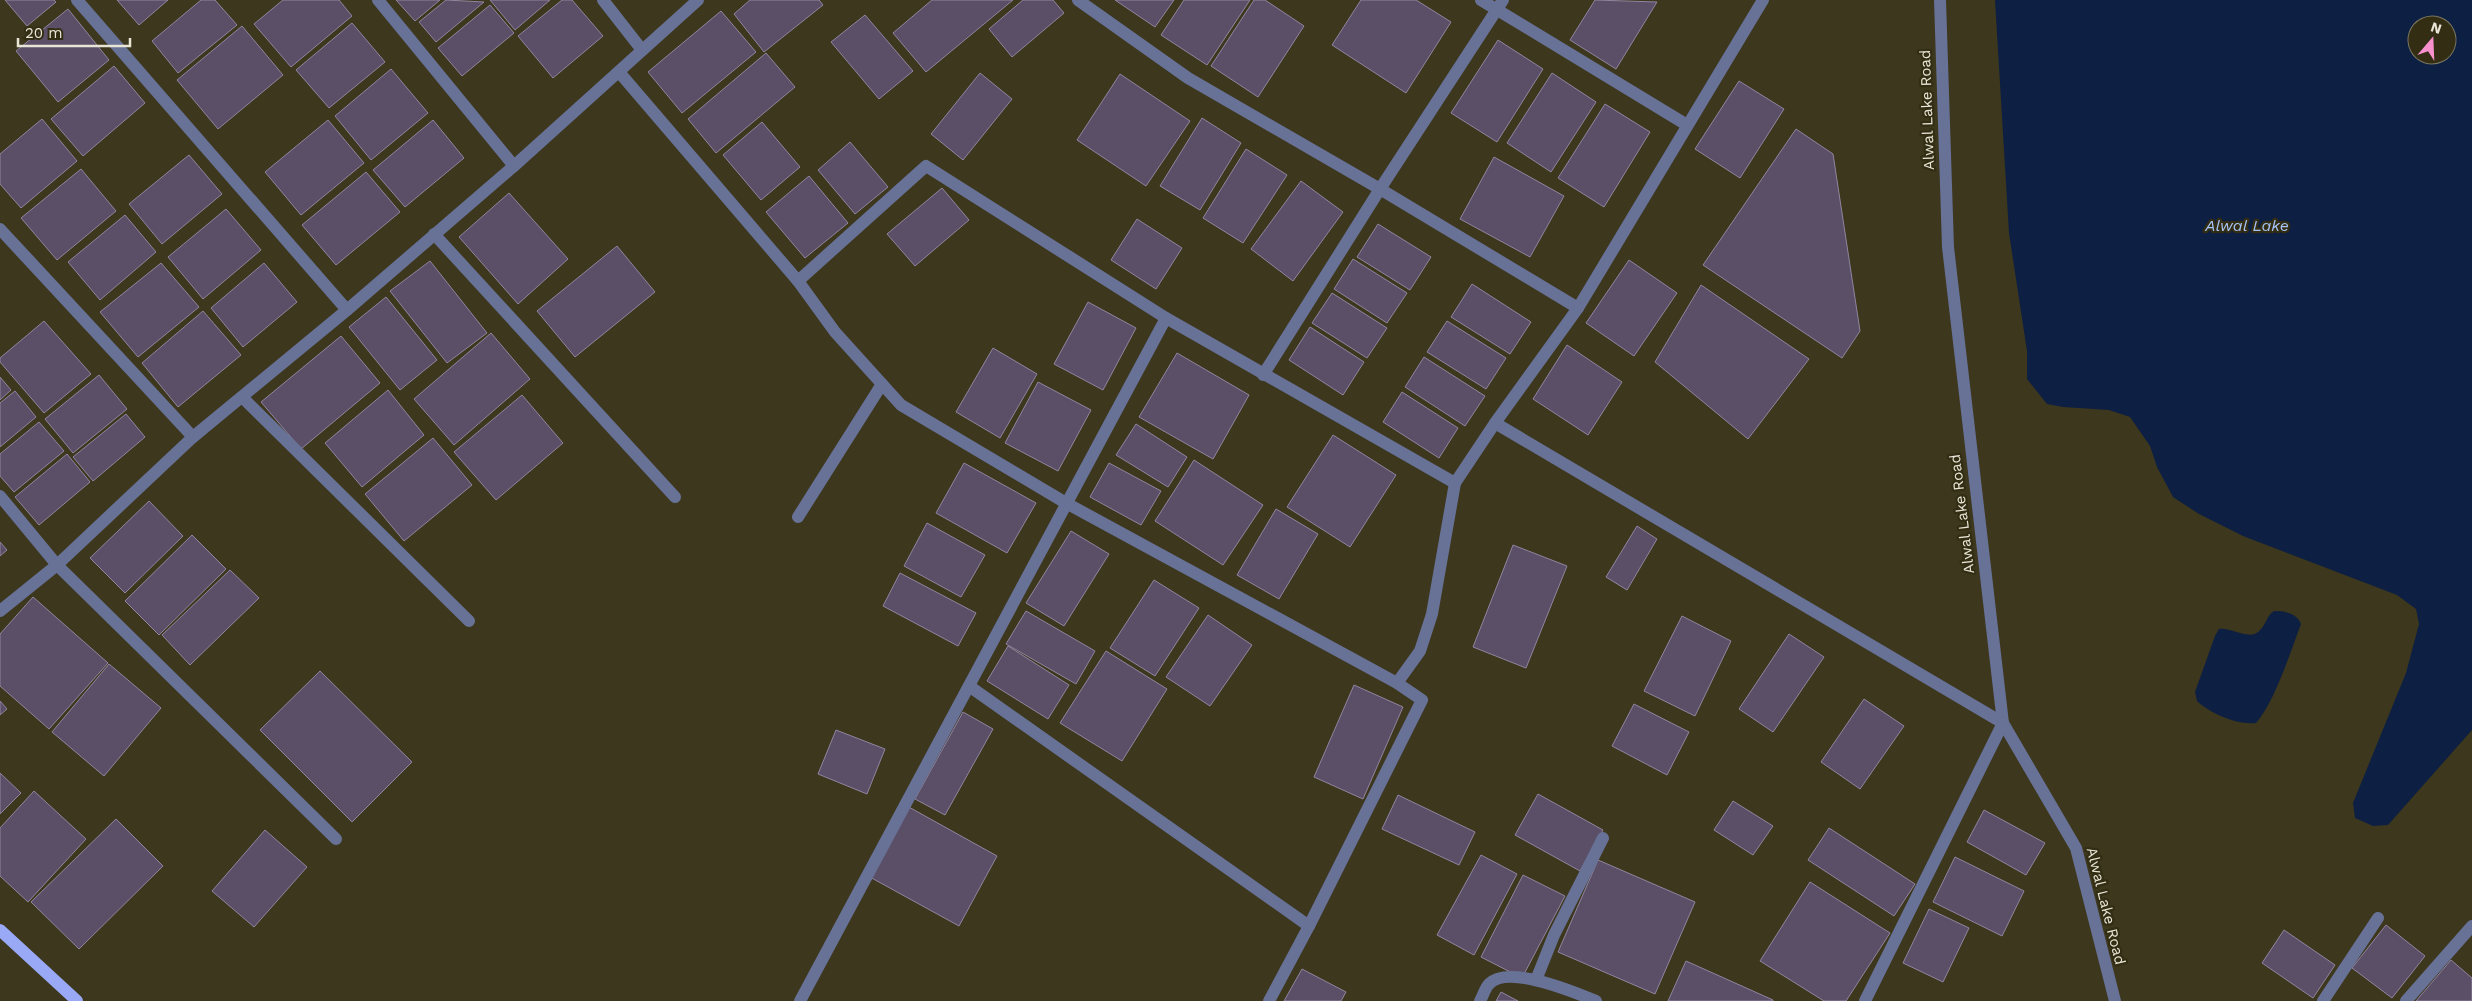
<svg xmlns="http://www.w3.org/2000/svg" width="2472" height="1001" font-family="'Work Sans',sans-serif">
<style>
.water{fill:#0d1f42;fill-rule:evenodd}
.building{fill:#5a4f67;stroke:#9185a0}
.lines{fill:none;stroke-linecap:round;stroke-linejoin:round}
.minor{stroke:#687196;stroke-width:12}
.major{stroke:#99a9f5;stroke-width:12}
.labels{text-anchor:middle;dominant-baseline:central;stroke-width:4.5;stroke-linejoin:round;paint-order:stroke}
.street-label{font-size:15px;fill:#e8e5d6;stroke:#322d13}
.water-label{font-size:16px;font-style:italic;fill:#a6c3f7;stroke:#322d13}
</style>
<rect width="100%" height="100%" fill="#3c371d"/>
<!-- water -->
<g class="water">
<path d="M 1995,0 L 2472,0 L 2472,730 L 2388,825 L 2373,826 L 2355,818 L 2353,803 L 2406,673 L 2419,624 L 2416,609 L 2397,595 L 2243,536 L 2199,514 L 2173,497 L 2157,467 L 2150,446 L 2130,417 L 2109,410 L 2063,407 L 2047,404 L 2027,379 L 2027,351 L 2009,233 ZM 2417,25 L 2447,25 L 2447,55 L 2417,55 Z"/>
<path d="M 2274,611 C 2285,611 2297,613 2301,624 C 2290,653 2275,701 2256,723 C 2237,725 2211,714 2197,701 L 2195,692 L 2215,636 L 2219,629 C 2230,627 2249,640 2258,632 C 2266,626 2266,616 2274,611 Z"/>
</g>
<!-- building -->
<g class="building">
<polygon points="5,0 54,0 56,2 27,26"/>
<polygon points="117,0 168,0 139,25"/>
<polygon points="201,0 215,0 237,25 178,73 152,41"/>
<polygon points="283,0 339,0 352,16 291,67 254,24"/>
<polygon points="396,0 440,0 415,21"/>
<polygon points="446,0 484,2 436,42 419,22"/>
<polygon points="490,0 550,0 515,30"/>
<polygon points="562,0 572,0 603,36 553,78 518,36"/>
<polygon points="750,0 819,0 823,5 764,52 734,14"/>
<polygon points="932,0 1013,0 926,72 893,33"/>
<polygon points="1023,0 1053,0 1064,13 1012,57 989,29"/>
<polygon points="1115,0 1174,0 1155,27"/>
<polygon points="1184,0 1250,0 1207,65 1161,35"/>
<polygon points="1254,0 1265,0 1304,26 1258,97 1211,66"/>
<polygon points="1361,0 1416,0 1451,22 1406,93 1332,45"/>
<polygon points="1595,0 1657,2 1616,69 1570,40"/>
<polygon points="490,5 514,33 462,76 438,48"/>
<polygon points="68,9 109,60 58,102 16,51"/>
<polygon points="721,11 756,52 682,113 648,72"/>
<polygon points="865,15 913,71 879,99 831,42"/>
<polygon points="352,23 385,62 329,108 296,70"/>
<polygon points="242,26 283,75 218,129 177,80"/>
<polygon points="1498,40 1543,69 1497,142 1451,113"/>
<polygon points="766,53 795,87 716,153 688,119"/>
<polygon points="114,66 145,103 83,156 51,119"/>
<polygon points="391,69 428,113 371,160 335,116"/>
<polygon points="980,73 1012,99 963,160 931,134"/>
<polygon points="1552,73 1596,102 1551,172 1507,143"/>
<polygon points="1120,74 1190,121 1146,186 1077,140"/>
<polygon points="1739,81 1784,109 1740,178 1695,149"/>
<polygon points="1605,104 1650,132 1604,207 1558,178"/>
<polygon points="1202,118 1241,143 1200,210 1160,186"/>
<polygon points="42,119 77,161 21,208 0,184 0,154"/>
<polygon points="328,120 364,163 301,215 265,172"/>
<polygon points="433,120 464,158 405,207 373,170"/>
<polygon points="762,122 800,167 761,200 723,155"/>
<polygon points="1796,129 1833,154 1860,331 1842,358 1703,265"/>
<polygon points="850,142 888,187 855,214 818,170"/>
<polygon points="1246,149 1287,175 1243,243 1203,218"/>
<polygon points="189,155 222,194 162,244 129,204"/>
<polygon points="1494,157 1564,196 1530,257 1460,219"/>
<polygon points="81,169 116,211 57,260 21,218"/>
<polygon points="366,172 400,212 336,265 302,225"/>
<polygon points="809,176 848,223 805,258 766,212"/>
<polygon points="1301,181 1343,212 1293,281 1251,249"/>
<polygon points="942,188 969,220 915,266 887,234"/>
<polygon points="509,193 568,259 518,304 459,237"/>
<polygon points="226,209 261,250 203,299 168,257"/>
<polygon points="125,215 156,252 100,300 68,262"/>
<polygon points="1137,219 1182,248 1156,289 1111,260"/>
<polygon points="1378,224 1431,257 1410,290 1357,257"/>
<polygon points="617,246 655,292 575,357 537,311"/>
<polygon points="1353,259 1407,293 1387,323 1334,289"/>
<polygon points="1629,260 1677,293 1634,356 1586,323"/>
<polygon points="430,261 487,333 447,363 390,291"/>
<polygon points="161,263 199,307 138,357 100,312"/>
<polygon points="264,263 297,302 243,347 211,308"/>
<polygon points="1472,284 1531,322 1510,354 1451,317"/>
<polygon points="1701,285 1809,359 1748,439 1655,362"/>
<polygon points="1332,293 1387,328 1367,358 1312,323"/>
<polygon points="386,297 437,360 400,390 349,327"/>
<polygon points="1088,302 1136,328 1103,390 1054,364"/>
<polygon points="203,311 241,355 178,407 142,363"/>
<polygon points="44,321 91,374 44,413 0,362 0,358"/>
<polygon points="1447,321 1506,358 1486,389 1427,352"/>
<polygon points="1310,327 1364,362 1343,395 1289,360"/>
<polygon points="491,333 530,379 454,445 414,399"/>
<polygon points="341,336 380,383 301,449 261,402"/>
<polygon points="1567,345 1622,382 1588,435 1533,399"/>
<polygon points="993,348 1037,374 1000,438 956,412"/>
<polygon points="1177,353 1249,395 1213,459 1139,417"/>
<polygon points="1424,357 1485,396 1465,426 1405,387"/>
<polygon points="99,375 127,409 73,453 45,419"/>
<polygon points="0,377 11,390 0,400"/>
<polygon points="1038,382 1091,410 1058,471 1005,443"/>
<polygon points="388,390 424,435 362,487 325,443"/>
<polygon points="15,391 36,417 0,447 0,403"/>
<polygon points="1402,392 1458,428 1439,458 1383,422"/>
<polygon points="522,395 563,443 496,500 454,452"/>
<polygon points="126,414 145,437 93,481 73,457"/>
<polygon points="39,422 64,451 14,492 0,476 0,454"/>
<polygon points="1136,424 1187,457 1168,487 1116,455"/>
<polygon points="1333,435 1396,475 1350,547 1287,507"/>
<polygon points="433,438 472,485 404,541 365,494"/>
<polygon points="67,454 90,482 39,525 15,497"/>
<polygon points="1194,460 1263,505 1223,565 1155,521"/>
<polygon points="964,463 1036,503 1007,553 936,513"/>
<polygon points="1109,463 1161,491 1141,525 1090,497"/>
<polygon points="149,501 183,536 125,593 90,558"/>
<polygon points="1276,509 1318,534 1279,599 1237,575"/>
<polygon points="927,523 985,555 961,597 904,566"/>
<polygon points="1637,526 1657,539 1627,590 1606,577"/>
<polygon points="1071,531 1109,554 1064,626 1026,603"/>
<polygon points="192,535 226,569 159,635 125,601"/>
<polygon points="0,542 7,550 0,556"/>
<polygon points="1513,545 1567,566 1526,668 1473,647"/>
<polygon points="230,570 259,598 190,665 162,635"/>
<polygon points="900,573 976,613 958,646 883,606"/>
<polygon points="1154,580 1199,608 1155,676 1110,648"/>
<polygon points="33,597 108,663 49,729 0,686 0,634"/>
<polygon points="1026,611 1095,651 1076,684 1006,644"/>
<polygon points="1208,615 1252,645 1210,706 1166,677"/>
<polygon points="1682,616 1731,641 1695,716 1644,691"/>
<polygon points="1789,634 1824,657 1773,732 1739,709"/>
<polygon points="1008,646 1069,685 1048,719 987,681"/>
<polygon points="1106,651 1167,689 1122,761 1060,723"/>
<polygon points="109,664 161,708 104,776 52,732"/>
<polygon points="320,671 412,762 352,822 260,730"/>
<polygon points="1354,685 1403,707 1363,799 1314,777"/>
<polygon points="1864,699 1904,726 1860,789 1821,762"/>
<polygon points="0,701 7,709 0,715"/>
<polygon points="1634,704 1689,732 1667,775 1612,746"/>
<polygon points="963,712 993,729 945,815 915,799"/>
<polygon points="836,730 885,749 867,794 818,774"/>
<polygon points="0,773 21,793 0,814"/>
<polygon points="34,791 86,839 28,902 0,876 0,828"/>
<polygon points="1538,794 1603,830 1580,871 1515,835"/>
<polygon points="1398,795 1475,832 1459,865 1382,829"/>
<polygon points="1733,801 1773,826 1753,855 1714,830"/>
<polygon points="907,806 997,856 959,926 868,876"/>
<polygon points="1984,810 2045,843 2026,875 1967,842"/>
<polygon points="116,819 163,866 79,949 31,902"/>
<polygon points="1829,828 1915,884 1894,916 1808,860"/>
<polygon points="265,830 307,867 254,927 212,891"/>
<polygon points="1481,855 1517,874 1474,955 1437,935"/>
<polygon points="1955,857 2024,891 2002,936 1933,902"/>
<polygon points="1598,860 1695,902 1655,994 1558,952"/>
<polygon points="1523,875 1565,896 1522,978 1481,957"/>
<polygon points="1810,882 1890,933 1846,1001 1824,1001 1760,961"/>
<polygon points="1929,909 1969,928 1943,982 1903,963"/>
<polygon points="2386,925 2425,956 2392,998 2352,968"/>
<polygon points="2284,930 2335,965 2313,998 2262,963"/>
<polygon points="2451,960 2472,978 2472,1001 2416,1001"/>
<polygon points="1686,961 1773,1000 1773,1001 1668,1001"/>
<polygon points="1302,969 1346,992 1341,1001 1284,1001"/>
<polygon points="1501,992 1518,1001 1496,1001"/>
</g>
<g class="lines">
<!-- minor -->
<g class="minor">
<polyline points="77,0 347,310"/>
<polyline points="378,0 514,166"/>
<polyline points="603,0 642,50"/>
<polyline points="1078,0 1188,78 1380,189 1578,308 1763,0"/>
<polyline points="1481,0 1687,125"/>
<polyline points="1940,0 1948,247 2003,723 2076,848 2115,1001"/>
<polyline points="619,72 798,281 926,166 1166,318 1455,483"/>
<polyline points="0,229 193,437"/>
<polyline points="434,234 675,497"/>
<polyline points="798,281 835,332 901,405 1066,503 1397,683 1422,700 1309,926 1269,1001"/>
<polyline points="1263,375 1380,189 1503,0"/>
<polyline points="242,397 469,621"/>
<polyline points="1495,423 2003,723"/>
<polyline points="0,496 57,565 336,839"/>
<polyline points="798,517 882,384"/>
<polyline points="0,611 57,565 193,437 347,310 514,166 698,0"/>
<polyline points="1397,683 1420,651 1432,614 1455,483 1495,423 1578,308"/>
<polyline points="969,686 1309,926"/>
<polyline points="1536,980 1554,935 1603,838"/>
<polyline points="800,1001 1166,318"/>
<path d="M 1480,1001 C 1483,996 1485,988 1489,984 C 1508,964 1574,992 1596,1001"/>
<polyline points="1865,1001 2003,723"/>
<polyline points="2323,1001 2378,918"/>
<polyline points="2406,1001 2472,926"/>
</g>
<!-- major -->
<polyline class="major" points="0,930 77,1001"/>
</g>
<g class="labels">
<!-- street labels -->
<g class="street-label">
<text transform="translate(1927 110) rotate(-92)">Alwal Lake Road</text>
<text transform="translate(1962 514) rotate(-97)">Alwal Lake Road</text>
<text transform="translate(2106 906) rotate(76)">Alwal Lake Road</text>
</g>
<!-- water labels -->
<g class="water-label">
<text x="2247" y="225">Alwal Lake</text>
</g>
</g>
<!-- north arrow -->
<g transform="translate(2432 40) rotate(19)"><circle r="24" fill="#322d13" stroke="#7b7761"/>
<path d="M0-4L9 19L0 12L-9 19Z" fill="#f790cd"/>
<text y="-8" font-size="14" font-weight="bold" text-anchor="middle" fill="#e8e5d6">N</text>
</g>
<!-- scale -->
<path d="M18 38v8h112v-8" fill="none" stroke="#e8e5d6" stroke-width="2.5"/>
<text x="25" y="38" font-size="15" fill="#e8e5d6" stroke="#322d13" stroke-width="4" paint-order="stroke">20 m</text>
</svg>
